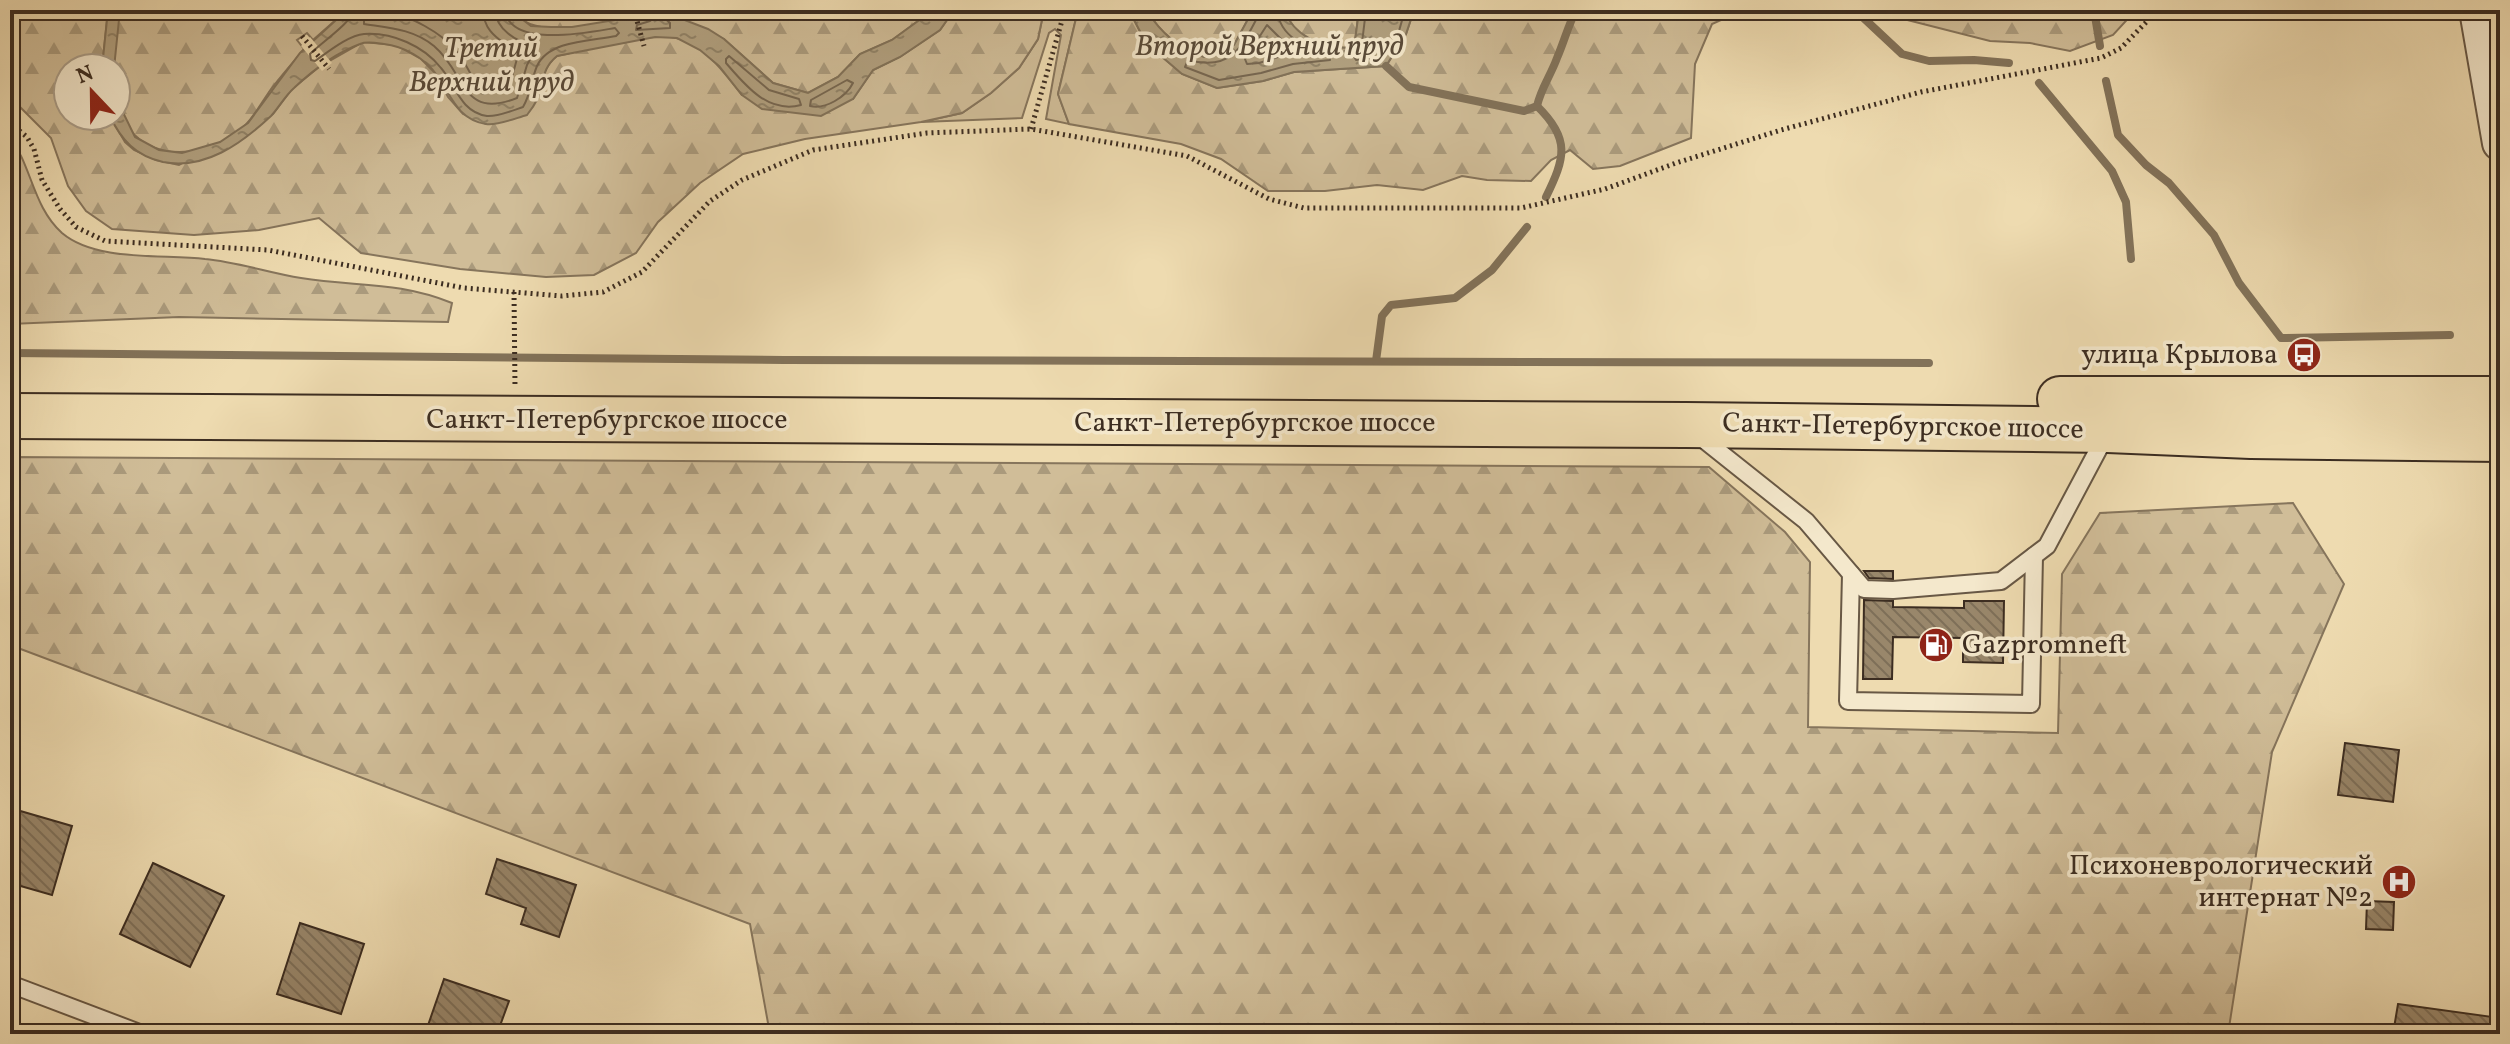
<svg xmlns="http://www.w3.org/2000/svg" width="2510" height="1044" font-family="Vollkorn,serif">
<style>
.grass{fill:#d0bd98;stroke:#86755c;stroke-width:2}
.forest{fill:url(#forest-firs);stroke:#86755c;stroke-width:2}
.water{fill:url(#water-ripples);stroke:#827259;stroke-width:2}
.pier{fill:#eedbb0}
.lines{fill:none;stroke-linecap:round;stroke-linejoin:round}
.shore{stroke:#766650;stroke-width:2}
.stream{stroke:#827259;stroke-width:8}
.building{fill:url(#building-back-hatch);stroke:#3c2d21;stroke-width:2}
.service-casing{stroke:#685845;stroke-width:20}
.minor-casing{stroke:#685845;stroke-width:38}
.primary-casing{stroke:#3c2d21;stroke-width:48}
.path{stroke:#3c2d21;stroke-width:5;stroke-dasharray:2 4;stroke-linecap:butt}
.service{stroke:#f4e8cc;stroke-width:16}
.minor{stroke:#f4e8cc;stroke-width:34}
.primary{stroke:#eedbb0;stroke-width:44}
.labels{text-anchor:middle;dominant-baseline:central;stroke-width:7;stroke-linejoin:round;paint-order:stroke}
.poi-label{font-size:28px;fill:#3c2d21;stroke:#f4e8cc;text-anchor:end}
.street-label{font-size:28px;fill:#3c2d21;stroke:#f4e8cc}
.water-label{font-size:30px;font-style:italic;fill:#594a38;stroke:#f4e8cc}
</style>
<defs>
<pattern id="forest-firs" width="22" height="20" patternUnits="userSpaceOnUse" patternTransform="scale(2)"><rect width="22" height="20" fill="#d0bd98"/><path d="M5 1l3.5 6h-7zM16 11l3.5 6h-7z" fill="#aa9a7c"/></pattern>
<pattern id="water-ripples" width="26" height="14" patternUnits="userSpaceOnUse" patternTransform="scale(2)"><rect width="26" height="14" fill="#b1a07f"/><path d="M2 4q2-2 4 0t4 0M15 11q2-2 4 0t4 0" fill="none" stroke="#918368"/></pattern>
<pattern id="building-back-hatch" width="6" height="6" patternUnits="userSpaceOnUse" patternTransform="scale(2)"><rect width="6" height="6" fill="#99876b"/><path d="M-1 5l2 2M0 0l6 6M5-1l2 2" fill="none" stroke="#7e6f58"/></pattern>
</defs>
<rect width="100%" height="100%" fill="#eedbb0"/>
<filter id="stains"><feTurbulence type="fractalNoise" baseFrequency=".0025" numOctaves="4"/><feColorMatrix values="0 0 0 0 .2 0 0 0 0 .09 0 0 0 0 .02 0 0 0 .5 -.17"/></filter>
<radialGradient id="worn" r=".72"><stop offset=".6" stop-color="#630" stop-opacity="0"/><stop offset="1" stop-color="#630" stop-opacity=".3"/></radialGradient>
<!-- grass -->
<polygon class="grass" points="1044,10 1078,10 1058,94 1069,124 1046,119 1061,35 1055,29 1049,33 1022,118 921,122 962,113 991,93 1019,68 1038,39"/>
<!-- forest -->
<g class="forest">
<path d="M 10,10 L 108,10 L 102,68 L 68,68 L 68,116 L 110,116 L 125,142 L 134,150 L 156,160 L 179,165 L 273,114 L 292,89 L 319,67 L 363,42 L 396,45 L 421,59 L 436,74 L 448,97 L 463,114 L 486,124 L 537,99 C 541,82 543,67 557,56 C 587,50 649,32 676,38 C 704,43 725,74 742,95 L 853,99 L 873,70 L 900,57 L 940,30 L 954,10 L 1044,10 L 1038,39 L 1019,68 L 991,93 L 962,113 L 921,122 L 805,139 L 743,154 L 700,183 L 658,222 L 636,253 L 594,275 L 546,277 L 460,269 L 361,253 L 319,218 L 259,230 L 194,235 L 112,229 L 86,211 L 68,186 L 51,138 L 19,106 L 10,104 Z"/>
<path d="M 120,10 L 347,10 L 313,40 L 307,33 L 297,40 L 304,49 C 292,64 280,77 269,92 C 258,108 250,124 234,135 C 191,163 129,160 117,100 C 111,75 115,37 120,10 Z"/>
<path d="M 510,10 L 627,10 L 628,18 C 592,24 537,42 510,10 Z"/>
<polygon points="645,10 927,10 918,21 892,40 860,54 838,77 808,93 773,83 724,39 664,12 648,13"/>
<polygon points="1078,10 1129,10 1146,43 1182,74 1217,88 1263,81 1294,72 1386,66 1406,34 1414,10 1743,10 1712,24 1695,64 1691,138 1620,166 1593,169 1570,150 1551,160 1531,181 1487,180 1462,176 1423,190 1377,185 1325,191 1268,191 1221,159 1181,144 1069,124 1058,94"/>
<path d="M 1146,10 L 1253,10 L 1234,45 L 1205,57 C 1177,47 1162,34 1146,10 Z"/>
<path d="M 1284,10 L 1359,10 L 1355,41 L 1349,48 C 1321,48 1294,37 1284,10 Z"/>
<polygon points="1868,10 2136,10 2113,35 2070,51 2030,43 1990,41"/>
<path d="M 10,137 C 32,167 33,207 62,233 C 96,262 163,254 205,259 C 238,262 269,273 301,278 C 357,287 397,281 452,303 L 448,322 L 179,317 L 10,324 Z"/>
<polygon points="10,457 1709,467 1785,532 1810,562 1808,727 2058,733 2062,574 2100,513 2293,503 2344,584 2272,752 2228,1034 770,1034 750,924 10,645"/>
</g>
<!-- water -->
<g class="water">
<polygon points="108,10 120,10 114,68 102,68"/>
<path d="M 347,10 L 510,10 L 531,26 L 551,27 L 572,27 L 664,12 L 708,29 L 724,39 L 773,83 L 808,93 L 838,77 L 860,54 L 892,40 L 918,21 L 927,10 L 954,10 L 940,30 L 900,57 L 873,70 L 853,99 L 821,116 L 762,109 L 742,95 L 719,66 L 700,50 L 677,38 L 655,37 L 557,56 C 542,68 544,81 538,98 C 535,104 531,110 527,115 C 516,118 497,126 486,124 C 457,120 450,93 436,74 C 425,58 403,46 384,44 C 376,43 367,41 360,44 C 336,53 313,70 294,88 C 285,96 279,107 271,116 C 241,144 205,170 163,162 C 136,156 121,140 110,116 L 116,116 L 116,98 L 135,137 L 159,150 L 182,153 L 220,142 L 248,123 L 300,53 Z"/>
<path d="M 1129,10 L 1146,10 C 1162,34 1177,47 1204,57 L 1234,45 L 1253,10 L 1284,10 C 1294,36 1321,48 1349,48 L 1355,41 L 1359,10 L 1414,10 L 1406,34 L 1386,66 L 1294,72 L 1263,81 L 1217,88 L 1182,74 L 1146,43 Z"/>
</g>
<!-- pier -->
<polygon class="pier" points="310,37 332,63 322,71 301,46"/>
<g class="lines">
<!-- shore -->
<g class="shore">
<path d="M 354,10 C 352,22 321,43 310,54 L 311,60 L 315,61 C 328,52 349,35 364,34 C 392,32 424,46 441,68 C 455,84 460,112 487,116 C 497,117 514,110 523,107 C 531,94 531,80 537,66 C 549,40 591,41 616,36 L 619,33 L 615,28 C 590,32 510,49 505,10"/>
<path d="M 364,10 L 364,24 C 390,28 413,29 434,46 C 467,74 461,120 517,98 L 527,65 L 536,48 L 534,45 C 516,42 496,29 495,10"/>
<path d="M 376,10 C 383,16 395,14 405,17 C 417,21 433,30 443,38 C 449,44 456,50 460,56 C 476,78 475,101 509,88 L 518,55 C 503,40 484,35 483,10"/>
<path d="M 1259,10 L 1258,16 C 1241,49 1230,71 1188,60 L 1185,67 L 1219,80 L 1261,73 L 1293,64 L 1330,60 L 1329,54 C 1305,47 1280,37 1277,10"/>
<polyline points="1366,10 1362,43 1353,55 1356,60 1382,57 1399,31 1405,10"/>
<polygon points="659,13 670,23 670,28 636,30 637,25 650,21"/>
<polygon points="1267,25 1290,48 1291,53 1259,63 1247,64 1245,59"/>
<path d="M 729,56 L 769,90 L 799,99 L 801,105 C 768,114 745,85 726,63 L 726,59 Z"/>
<path d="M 847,80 L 853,83 C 846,97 825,110 810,106 L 811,100 Z"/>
</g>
<!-- stream -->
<g class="stream">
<polyline points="1855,10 1902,54 1929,61 1974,60 2009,63"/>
<polyline points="2094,10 2100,46"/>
<path d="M 1386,66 L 1409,87 L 1524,111 L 1537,106 C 1541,88 1551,75 1557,58 C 1564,42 1568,26 1576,10"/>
<polyline points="2106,81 2118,135 2146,165 2169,183 2214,235 2239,283 2281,338 2450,335"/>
<polyline points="2039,83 2112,171 2126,202 2131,259"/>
<path d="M 1537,106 C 1571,139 1565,158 1546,197"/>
<polyline points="10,353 784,360 1929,363"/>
<polyline points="1376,361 1382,316 1391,305 1455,298 1492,270 1527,227"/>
</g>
</g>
<!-- building -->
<g class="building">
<polygon points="1864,571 1893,571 1893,579 1869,578"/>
<polygon points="1864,600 1893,601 1893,607 1964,608 1964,601 2004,601 2003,663 1963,662 1963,638 1893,637 1892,679 1863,679"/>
<polygon points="2345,743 2399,750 2393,802 2338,795"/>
<polygon points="10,808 72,826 52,895 10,883"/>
<polygon points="497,859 576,885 559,937 521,924 526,908 486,894"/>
<polygon points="153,863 224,896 190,967 120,934"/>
<polygon points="2367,901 2394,902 2393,930 2366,929"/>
<polygon points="300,923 364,944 341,1014 277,994"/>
<polygon points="444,979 509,1001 497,1034 425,1034"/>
<polygon points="2398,1004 2500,1018 2500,1034 2393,1034"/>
</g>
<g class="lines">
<!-- service casing -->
<g class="service-casing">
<g id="service">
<polyline points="1698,435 1806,521 1864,589 1893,590 2001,581 2047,546 2106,435"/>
<polyline points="1851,574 1848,701 2031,704 2034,556"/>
<polyline points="10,984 142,1034"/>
</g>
</g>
<!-- minor casing -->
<g class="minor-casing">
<polyline id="minor" points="2477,10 2500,143"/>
</g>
<!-- primary casing -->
<g class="primary-casing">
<g id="primary">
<polyline points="2060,399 2500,399"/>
<polyline points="10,416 1686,425 2108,430 2251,436 2500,439"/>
</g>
</g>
<!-- path -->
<g class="path">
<polyline points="634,10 644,46"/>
<polyline points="302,36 329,69"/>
<polyline points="10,123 27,137 34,149 42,180 60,209 76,227 105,241 268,250 464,288 562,296 603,292 642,272 710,201 742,180 813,150 927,133 1031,129 1187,156 1269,199 1304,208 1521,208 1605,189 1676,163 1781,130 1921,92 2101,58 2121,48 2158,10"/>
<polyline points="1031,129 1065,10"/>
<polyline points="514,292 515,387"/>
</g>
<!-- service -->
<use href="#service" class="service"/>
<!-- minor -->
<use href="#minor" class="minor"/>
<!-- primary -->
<use href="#primary" class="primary"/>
</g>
<!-- icons -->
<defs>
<g id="bus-disc" transform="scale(1.8)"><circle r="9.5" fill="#8f2418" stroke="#f4e8cc"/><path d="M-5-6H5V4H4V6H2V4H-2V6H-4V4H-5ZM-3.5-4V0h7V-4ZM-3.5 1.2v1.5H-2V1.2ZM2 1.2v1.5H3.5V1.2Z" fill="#fff"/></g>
<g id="fuel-disc" transform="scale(1.8)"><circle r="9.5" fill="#8f2418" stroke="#f4e8cc"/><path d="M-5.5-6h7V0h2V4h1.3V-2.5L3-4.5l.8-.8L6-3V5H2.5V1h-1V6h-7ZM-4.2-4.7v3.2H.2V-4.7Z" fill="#fff"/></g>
<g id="hospital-disc" transform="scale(1.8)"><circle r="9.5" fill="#8f2418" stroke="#f4e8cc"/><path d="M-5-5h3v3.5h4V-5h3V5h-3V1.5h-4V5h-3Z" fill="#fff"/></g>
</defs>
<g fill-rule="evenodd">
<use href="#bus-disc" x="2304" y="355"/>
<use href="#fuel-disc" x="1936" y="645"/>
<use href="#hospital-disc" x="2399" y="882"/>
</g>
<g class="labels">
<!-- poi labels -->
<g class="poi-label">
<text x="2278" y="355">улица Крылова</text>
<text x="1962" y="645" text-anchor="start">Gazpromneft</text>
<text x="2373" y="866">Психоневрологический<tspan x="2373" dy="32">интернат №2</tspan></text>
</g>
<!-- street labels -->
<g class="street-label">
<text x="607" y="420">Санкт-Петербургское шоссе</text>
<text x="1255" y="423">Санкт-Петербургское шоссе</text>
<text transform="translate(1903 427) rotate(1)">Санкт-Петербургское шоссе</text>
</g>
<!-- water labels -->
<g class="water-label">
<text x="1269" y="47">Второй Верхний пруд</text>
<text x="491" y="49">Третий<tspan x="491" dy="34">Верхний пруд</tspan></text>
</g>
</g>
<!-- margin -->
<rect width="2510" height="1044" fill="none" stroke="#eedbb0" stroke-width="40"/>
<rect x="12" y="12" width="2486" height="1020" fill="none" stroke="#3c2d21" stroke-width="4"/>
<rect x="20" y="20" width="2470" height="1004" fill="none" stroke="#3c2d21" stroke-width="2"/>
<!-- north arrow -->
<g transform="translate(92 92) rotate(338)"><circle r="38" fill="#f4e8cc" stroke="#aa9d88" stroke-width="2"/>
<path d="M0-6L14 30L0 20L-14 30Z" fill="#8f2418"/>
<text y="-12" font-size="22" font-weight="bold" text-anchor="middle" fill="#3c2d21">N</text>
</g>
<rect width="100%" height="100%" filter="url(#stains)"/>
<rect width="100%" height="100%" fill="url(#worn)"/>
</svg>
